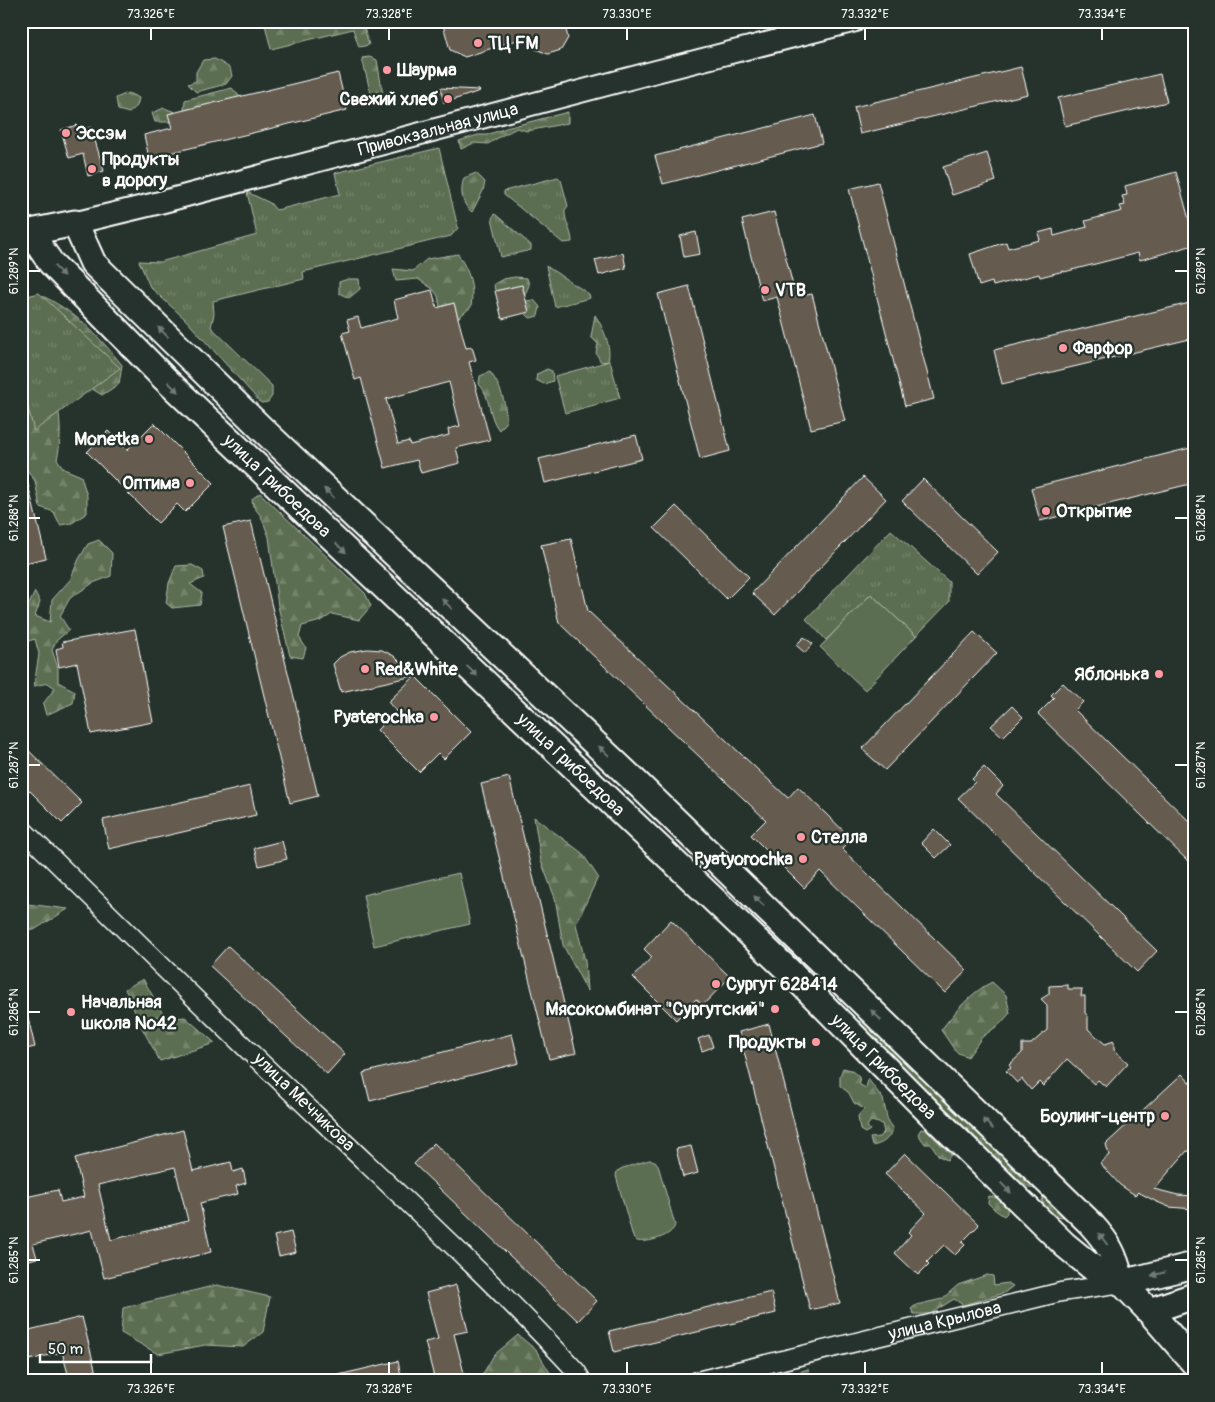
<svg xmlns="http://www.w3.org/2000/svg" width="1215" height="1402" font-family="Pangolin,sans-serif">
<style>
.green{fill:#5c6e51;stroke:#aeb6a8}
.forest{fill:url(#forest-firs);stroke:#aeb6a8}
.park{fill:url(#park-tufts);stroke:#aeb6a8}
.building{fill:#655c4f;stroke:#fff;fill-rule:evenodd}
.lines{fill:none;stroke-linecap:round;stroke-linejoin:round}
.minor-casing{stroke:#fff;stroke-width:21}
.tertiary-casing{stroke:#fff;stroke-width:25}
.secondary-casing{stroke:#fff;stroke-width:29}
.minor{stroke:#26332d;stroke-width:18}
.tertiary{stroke:#26332d;stroke-width:21}
.secondary{stroke:#26332d;stroke-width:25}
.oneway{fill:#727a76}
.ticks{fill:none;stroke:#fff;stroke-width:2}
.poi-dot{fill:#ff9aa2;stroke:#26332d;stroke-width:2}
.labels{text-anchor:middle;dominant-baseline:central;stroke-width:4.5;stroke-linejoin:round;paint-order:stroke}
.poi-label{font-size:18px;font-weight:bold;fill:#fff;stroke:#26332d;text-anchor:start}
.street-label{font-size:18px;fill:#fff;stroke:#26332d}
.neatline{fill:none;stroke:#fff;stroke-width:2}
.ticks-label{font-size:12px;text-anchor:middle;fill:#fff}
</style>
<defs>
<pattern id="forest-firs" width="22" height="20" patternUnits="userSpaceOnUse" patternTransform="scale(1.25)"><rect width="22" height="20" fill="#5c6e51"/><path d="M5 1l3.5 6h-7zM16 11l3.5 6h-7z" fill="#74846b"/></pattern>
<pattern id="park-tufts" width="24" height="20" patternUnits="userSpaceOnUse" patternTransform="scale(1.25)"><rect width="24" height="20" fill="#5c6e51"/><path d="M3 7l-1-3M5 7V3M7 7l1-3M15 17l-1-3M17 17v-4M19 17l1-3" fill="none" stroke="#74846b"/></pattern>
</defs>
<rect width="100%" height="100%" fill="#26332d"/>
<filter id="ink" filterUnits="userSpaceOnUse"><feTurbulence type="fractalNoise" baseFrequency=".02" numOctaves="2"/><feDisplacementMap in="SourceGraphic" scale="10" xChannelSelector="R" yChannelSelector="G"/><feConvolveMatrix kernelMatrix="1 2 1 2 8 2 1 2 1" color-interpolation-filters="sRGB"/></filter>
<g filter="url(#ink)">
<!-- green -->
<g class="green">
<polygon points="871,594 916,636 865,690 820,647"/>
<polygon points="459,873 470,924 374,946 363,895"/>
<path d="M 649,1160 L 655,1161 L 658,1165 L 675,1225 C 672,1237 647,1243 637,1241 L 633,1237 L 616,1176 L 617,1171 L 623,1168 Z"/>
</g>
<!-- forest -->
<g class="forest">
<polygon points="264,21 362,21 369,45 359,47 353,29 271,49"/>
<polygon points="369,57 377,60 383,95 373,103 362,58"/>
<polygon points="215,59 230,68 232,76 226,84 196,92 188,84 196,81 196,72 203,60"/>
<polygon points="232,88 240,97 184,110 185,100"/>
<polygon points="128,93 139,98 137,106 129,113 118,110 116,98"/>
<polygon points="164,108 175,112 169,114 170,122 155,122 152,113"/>
<polygon points="568,112 568,123 527,131 517,128 501,136 488,144 474,143 461,149 459,141 478,135 487,135 506,128"/>
<path d="M 476,173 L 485,182 L 483,191 L 472,212 C 461,204 460,190 464,178 Z"/>
<path d="M 458,254 C 470,274 474,284 471,307 L 458,318 L 454,303 L 440,307 L 438,296 L 433,289 L 418,279 L 396,281 L 393,269 L 413,271 L 427,259 Z"/>
<polygon points="515,277 527,278 529,285 525,295 522,285 495,291 494,284 503,279"/>
<polygon points="348,279 359,279 360,289 349,298 339,293 339,282"/>
<path d="M 38,294 C 73,309 99,336 122,365 L 119,384 L 102,395 L 89,387 L 58,408 C 61,422 61,445 57,459 L 64,469 L 81,476 L 87,496 L 87,513 L 72,523 L 60,525 L 54,512 L 40,507 L 35,481 L 25,467 L 21,445 L 21,297 Z"/>
<polygon points="534,300 540,307 538,316 530,318 525,313 529,312 526,301"/>
<path d="M 595,315 C 603,327 612,347 608,361 L 601,362 L 596,353 L 598,344 L 591,337 Z"/>
<polygon points="547,369 552,371 553,381 544,384 536,380 537,374"/>
<path d="M 490,372 C 501,386 507,405 506,423 L 499,430 C 488,417 491,396 479,384 L 480,376 Z"/>
<polygon points="260,493 365,593 371,606 359,620 332,614 321,621 302,626 299,637 306,648 303,658 290,656 278,606 269,537 261,516 253,506 252,499"/>
<polygon points="99,540 112,553 111,576 93,583 70,598 60,616 69,630 56,641 52,650 58,668 58,682 75,691 73,703 46,715 43,704 55,688 48,683 34,686 39,654 35,639 25,642 21,649 21,613 27,608 35,592 40,602 35,616 50,622 52,600 70,580 79,559 88,544"/>
<polygon points="192,565 203,571 204,578 190,584 202,593 200,605 172,608 166,603 169,583 176,566"/>
<polygon points="534,817 582,853 598,877 576,924 585,961 587,991 563,945 555,898 541,861"/>
<polygon points="27,904 68,909 34,930 21,931 21,905"/>
<polygon points="143,979 166,1019 185,1017 215,1043 160,1061 141,1026 125,989"/>
<path d="M 992,982 L 1006,995 L 1010,1013 L 1000,1024 L 982,1037 L 968,1057 L 956,1052 L 941,1030 C 955,1012 971,992 992,982 Z"/>
<path d="M 863,1019 L 890,1040 L 896,1052 L 915,1064 L 989,1135 L 994,1148 L 1000,1155 L 1017,1158 L 1039,1186 L 1037,1190 C 1021,1186 1002,1166 990,1153 C 984,1147 982,1141 974,1137 L 926,1089 L 858,1029 L 858,1022 Z"/>
<path d="M 843,1068 L 851,1070 L 859,1077 L 860,1085 L 866,1088 L 868,1079 L 883,1099 L 888,1122 L 893,1129 C 889,1139 883,1144 872,1146 L 870,1138 L 879,1137 L 884,1132 L 882,1124 L 871,1121 L 867,1126 L 870,1130 L 865,1133 L 860,1130 L 858,1116 L 864,1109 L 854,1103 L 849,1093 L 840,1086 L 840,1076 Z"/>
<path d="M 921,1129 L 928,1130 C 934,1140 943,1145 951,1155 L 947,1160 L 939,1156 L 931,1144 L 925,1144 L 918,1134 Z"/>
<path d="M 1044,1194 L 1064,1208 L 1064,1217 C 1053,1217 1048,1210 1042,1201 Z"/>
<polygon points="989,1196 998,1198 1007,1207 1007,1213 1004,1216 995,1210 988,1203"/>
<polygon points="987,1275 993,1276 994,1285 1008,1283 1013,1286 1004,1293 963,1305 954,1299 930,1314 914,1314 911,1309 916,1305 942,1299 958,1285"/>
<polygon points="217,1285 270,1297 263,1332 243,1347 205,1345 158,1354 121,1333 123,1308"/>
<polygon points="518,1335 536,1350 552,1376 539,1381 481,1381 481,1377 494,1355"/>
<polygon points="808,1369 811,1381 770,1381"/>
</g>
<!-- park -->
<g class="park">
<polygon points="439,148 458,228 451,236 303,272 304,279 213,301 214,314 211,327 272,386 272,396 268,402 261,403 185,319 150,287 139,261 160,262 257,235 247,192 270,203 276,210 281,209 340,194 335,173"/>
<path d="M 558,177 L 561,180 L 568,206 L 565,210 C 564,221 572,231 572,242 L 563,243 L 504,195 L 504,191 Z"/>
<polygon points="495,214 531,245 531,250 501,257 492,218"/>
<polygon points="546,266 589,294 590,298 555,307"/>
<polygon points="39,293 120,368 34,431 21,380 21,298"/>
<polygon points="610,361 620,398 565,413 555,376"/>
<polygon points="891,530 949,582 949,602 916,636 871,594 826,640 806,619"/>
</g>
<!-- building -->
<g class="building">
<polygon points="442,21 564,21 568,38 561,50 548,54 533,48 529,36 465,57 450,50"/>
<polygon points="1021,67 1028,94 860,134 854,107"/>
<polygon points="338,73 347,110 149,158 144,135 172,128 168,114"/>
<polygon points="1160,74 1167,102 1065,126 1058,98"/>
<polygon points="440,88 479,90 480,91 444,103"/>
<polygon points="815,115 822,143 663,184 655,156"/>
<polygon points="77,125 79,131 91,127 104,171 88,176 83,154 69,158 61,130"/>
<polygon points="987,153 996,181 952,195 943,167"/>
<polygon points="1176,172 1194,238 1194,245 1140,260 1138,253 1064,272 1064,271 1040,277 1039,274 993,286 992,282 979,286 970,254 1006,242 1008,248 1040,240 1038,233 1053,229 1054,236 1087,227 1085,221 1122,211 1120,206 1125,205 1122,196 1127,195 1125,186"/>
<polygon points="878,182 934,399 905,406 849,189"/>
<polygon points="774,212 796,297 812,294 845,421 811,429 777,297 762,301 742,220"/>
<polygon points="696,232 700,254 684,257 680,236"/>
<polygon points="623,253 626,268 599,275 595,260"/>
<polygon points="522,285 529,312 502,319 495,291"/>
<polygon points="689,286 730,451 700,459 658,294"/>
<path d="M 432,290 L 437,308 L 454,303 L 466,348 L 472,347 L 476,360 L 469,362 L 490,440 L 456,448 L 460,463 L 421,473 L 417,460 L 385,468 L 361,378 L 355,380 L 342,333 L 350,331 L 347,320 L 358,317 L 361,328 L 398,318 L 394,300 ZM 449,382 L 460,426 L 448,429 L 449,435 L 410,445 L 409,441 L 398,444 L 386,399 Z"/>
<polygon points="1194,302 1194,338 1002,384 994,350"/>
<polygon points="154,423 214,483 185,512 177,504 158,523 87,452 108,431 127,450"/>
<polygon points="636,435 642,459 545,483 539,459"/>
<polygon points="1194,447 1194,483 1040,521 1031,488"/>
<polygon points="26,476 46,558 21,564 21,477"/>
<polygon points="863,477 886,499 775,615 752,593"/>
<polygon points="923,479 998,552 977,574 902,501"/>
<polygon points="676,506 749,577 727,599 654,528"/>
<polygon points="251,521 318,796 290,803 223,527"/>
<polygon points="571,539 588,611 788,798 798,787 852,839 842,849 967,970 945,993 820,871 804,888 751,835 766,820 559,623 541,545"/>
<polygon points="135,629 153,722 91,734 77,663 59,667 56,649 63,647 62,642"/>
<polygon points="974,632 997,653 885,770 862,749"/>
<polygon points="804,637 813,644 805,653 796,645"/>
<polygon points="367,649 382,650 394,656 414,676 341,692 333,664 340,657 350,652"/>
<polygon points="415,676 471,732 444,759 438,753 419,772 377,730 396,711 388,702"/>
<polygon points="1063,683 1083,702 1075,710 1194,826 1194,867 1038,714 1054,698 1051,695"/>
<polygon points="1012,706 1023,717 1003,737 991,726"/>
<polygon points="21,743 82,803 62,823 21,782"/>
<polygon points="984,767 1003,786 996,794 1157,951 1137,972 958,798 975,782 972,779"/>
<polygon points="509,777 576,1053 549,1059 481,784"/>
<polygon points="250,786 256,815 109,849 103,820"/>
<polygon points="934,829 950,845 936,858 921,843"/>
<polygon points="282,841 287,859 259,866 254,848"/>
<polygon points="671,920 730,977 703,1005 696,999 676,1020 633,977 652,957 644,949"/>
<polygon points="228,946 345,1054 327,1074 210,966"/>
<polygon points="1068,985 1068,989 1082,989 1081,996 1085,996 1085,1013 1088,1016 1088,1029 1105,1044 1114,1041 1114,1050 1128,1063 1106,1087 1098,1080 1094,1084 1067,1059 1043,1086 1039,1082 1031,1090 1022,1079 1017,1083 1006,1071 1011,1068 1009,1065 1022,1053 1022,1044 1031,1044 1047,1030 1047,1005 1041,999 1049,994 1049,986"/>
<polygon points="21,1009 26,1009 35,1047 21,1050"/>
<polygon points="769,1024 840,1303 810,1310 739,1032"/>
<polygon points="512,1034 519,1063 370,1101 363,1073"/>
<polygon points="709,1035 713,1047 702,1051 698,1039"/>
<polygon points="1182,1074 1194,1087 1194,1152 1187,1151 1154,1189 1178,1195 1194,1196 1194,1209 1169,1207 1155,1201 1138,1192 1135,1195 1120,1185 1100,1163 1109,1155 1106,1144"/>
<path d="M 183,1130 L 193,1171 L 231,1162 L 233,1172 L 243,1169 L 246,1183 L 236,1186 L 238,1194 L 200,1203 L 211,1252 L 104,1278 L 92,1230 L 33,1244 L 37,1258 L 21,1262 L 21,1198 L 58,1190 L 61,1202 L 84,1197 L 75,1158 ZM 175,1167 L 188,1221 L 111,1240 L 98,1185 Z"/>
<polygon points="434,1143 597,1301 578,1321 414,1164"/>
<polygon points="691,1146 698,1173 683,1177 676,1149"/>
<polygon points="905,1153 979,1225 962,1242 965,1245 955,1255 944,1245 927,1262 929,1264 918,1275 895,1253 911,1235 908,1232 926,1213 885,1174"/>
<polygon points="291,1232 296,1252 279,1256 274,1236"/>
<polygon points="456,1285 468,1331 454,1334 466,1381 435,1381 425,1342 438,1339 426,1293"/>
<polygon points="771,1292 776,1313 614,1352 609,1331"/>
<polygon points="82,1317 98,1381 70,1381 62,1352 21,1362 21,1332"/>
<polygon points="398,1361 402,1381 335,1381 334,1376"/>
</g>
<g class="lines">
<!-- minor casing -->
<g class="minor-casing">
<g id="minor">
<path d="M 21,828 C 121,925 219,1024 320,1119 C 407,1202 495,1283 576,1371 L 582,1381"/>
<path id="s1" d="M 697,1381 L 1061,1292 L 1122,1283"/>
</g>
</g>
<!-- tertiary casing -->
<g class="tertiary-casing">
<g id="tertiary">
<path id="s2" d="M 75,223 L 154,204 L 654,72 L 854,21"/>
</g>
</g>
<!-- secondary casing -->
<g class="secondary-casing">
<g id="secondary">
<path id="s3" d="M 30,233 L 51,263 L 164,378 L 789,971 L 929,1112 L 1065,1245 L 1093,1268 L 1122,1283 L 1149,1311 L 1194,1363"/>
<path d="M 21,234 L 75,223 L 93,263 L 260,427 L 639,785 L 1090,1223 C 1110,1245 1114,1254 1122,1283"/>
<polyline points="1122,1283 1194,1265"/>
<polyline points="1149,1311 1194,1296"/>
</g>
</g>
<!-- minor -->
<use href="#minor" class="minor"/>
<!-- tertiary -->
<use href="#tertiary" class="tertiary"/>
<!-- secondary -->
<use href="#secondary" class="secondary"/>
</g>
<!-- one-way arrows -->
<defs><path id="oneway-solid" d="M-6-.8H1V-3.2L6.5 0L1 3.2V.8H-6Z" transform="scale(1.25)"/></defs>
<g class="oneway">
<use href="#oneway-solid" transform="translate(59 271) rotate(46)"/>
<use href="#oneway-solid" transform="translate(163 332) rotate(-135)"/>
<use href="#oneway-solid" transform="translate(173 387) rotate(44)"/>
<use href="#oneway-solid" transform="translate(329 493) rotate(-137)"/>
<use href="#oneway-solid" transform="translate(341 548) rotate(43)"/>
<use href="#oneway-solid" transform="translate(447 604) rotate(-136)"/>
<use href="#oneway-solid" transform="translate(472 671) rotate(43)"/>
<use href="#oneway-solid" transform="translate(604 751) rotate(-137)"/>
<use href="#oneway-solid" transform="translate(759 901) rotate(-136)"/>
<use href="#oneway-solid" transform="translate(876 1015) rotate(-135)"/>
<use href="#oneway-solid" transform="translate(988 1124) rotate(-136)"/>
<use href="#oneway-solid" transform="translate(1006 1188) rotate(45)"/>
<use href="#oneway-solid" transform="translate(1103 1239) rotate(-127)"/>
<use href="#oneway-solid" transform="translate(1158 1274) rotate(166)"/>
</g>
</g>
<!-- ticks -->
<path class="ticks" d="M 151,28 L 151,40M 389,28 L 389,40M 627,28 L 627,40M 865,28 L 865,40M 1102,28 L 1102,40M 28,271 L 40,271M 1175,271 L 1188,271M 28,518 L 40,518M 1175,518 L 1188,518M 28,765 L 40,765M 1175,765 L 1188,765M 28,1012 L 40,1012M 1175,1012 L 1188,1012M 28,1260 L 40,1260M 1175,1260 L 1188,1260M 151,1362 L 151,1374M 389,1362 L 389,1374M 627,1362 L 627,1374M 865,1362 L 865,1374M 1102,1362 L 1102,1374"/>
<!-- markers -->
<g class="poi-dot">
<circle cx="478" cy="43" r="5"/>
<circle cx="387" cy="70" r="5"/>
<circle cx="448" cy="99" r="5"/>
<circle cx="66" cy="133" r="5"/>
<circle cx="92" cy="169" r="5"/>
<circle cx="765" cy="290" r="5"/>
<circle cx="1063" cy="348" r="5"/>
<circle cx="149" cy="439" r="5"/>
<circle cx="190" cy="483" r="5"/>
<circle cx="1046" cy="511" r="5"/>
<circle cx="365" cy="669" r="5"/>
<circle cx="1159" cy="674" r="5"/>
<circle cx="434" cy="717" r="5"/>
<circle cx="801" cy="837" r="5"/>
<circle cx="803" cy="859" r="5"/>
<circle cx="716" cy="984" r="5"/>
<circle cx="775" cy="1009" r="5"/>
<circle cx="71" cy="1012" r="5"/>
<circle cx="816" cy="1042" r="5"/>
<circle cx="1165" cy="1116" r="5"/>
</g>
<g class="labels">
<!-- poi labels -->
<g class="poi-label">
<text x="488" y="43">ТЦ FM</text>
<text x="397" y="70">Шаурма</text>
<text x="438" y="99" text-anchor="end">Свежий хлеб</text>
<text x="76" y="133">Эссэм</text>
<text x="102" y="159">Продукты<tspan x="102" dy="21">в дорогу</tspan></text>
<text x="775" y="290">VTB</text>
<text x="1073" y="348">Фарфор</text>
<text x="139" y="439" text-anchor="end">Monetka</text>
<text x="180" y="483" text-anchor="end">Оптима</text>
<text x="1056" y="511">Открытие</text>
<text x="375" y="669">Red&amp;White</text>
<text x="1149" y="674" text-anchor="end">Яблонька</text>
<text x="424" y="717" text-anchor="end">Pyaterochka</text>
<text x="811" y="837">Стелла</text>
<text x="793" y="859" text-anchor="end">Pyatyorochka</text>
<text x="726" y="984">Сургут 628414</text>
<text x="81" y="1002">Начальная<tspan x="81" dy="21">школа №42</tspan></text>
<text x="765" y="1009" text-anchor="end">Мясокомбинат "Сургутский"</text>
<text x="806" y="1042" text-anchor="end">Продукты</text>
<text x="1155" y="1116" text-anchor="end">Боулинг-центр</text>
</g>
<!-- street labels -->
<g class="street-label">
<text stroke="none"><textPath href="#s2" startOffset="375">Привокзальная улица</textPath></text>
<text stroke="none"><textPath href="#s3" startOffset="354">улица Грибоедова</textPath></text>
<text stroke="none"><textPath href="#s3" startOffset="759">улица Грибоедова</textPath></text>
<text stroke="none"><textPath href="#s3" startOffset="1194">улица Грибоедова</textPath></text>
<text transform="translate(304 1102) rotate(44)">улица Мечникова</text>
<text stroke="none"><textPath href="#s1" startOffset="255">улица Крылова</textPath></text>
</g>
</g>
<!-- margin -->
<rect width="1215" height="1402" fill="none" stroke="#26332d" stroke-width="55"/>
<!-- scale -->
<path d="M40 1354v8h111v-8" fill="none" stroke="#ffffff" stroke-width="2.5"/>
<text x="48" y="1354" font-size="15" fill="#ffffff" stroke="#26332d" stroke-width="4" paint-order="stroke">50 m</text>
<rect x="28" y="28" width="1160" height="1346" class="neatline"/>
<g class="ticks-label">
<text x="151" y="18">73.326°E</text>
<text x="389" y="18">73.328°E</text>
<text x="627" y="18">73.330°E</text>
<text x="865" y="18">73.332°E</text>
<text x="1102" y="18">73.334°E</text>
<text transform="translate(14 271) rotate(-90)" y="4">61.289°N</text>
<text transform="translate(1201 271) rotate(-90)" y="4">61.289°N</text>
<text transform="translate(14 518) rotate(-90)" y="4">61.288°N</text>
<text transform="translate(1201 518) rotate(-90)" y="4">61.288°N</text>
<text transform="translate(14 765) rotate(-90)" y="4">61.287°N</text>
<text transform="translate(1201 765) rotate(-90)" y="4">61.287°N</text>
<text transform="translate(14 1012) rotate(-90)" y="4">61.286°N</text>
<text transform="translate(1201 1012) rotate(-90)" y="4">61.286°N</text>
<text transform="translate(14 1260) rotate(-90)" y="4">61.285°N</text>
<text transform="translate(1201 1260) rotate(-90)" y="4">61.285°N</text>
<text x="151" y="1393">73.326°E</text>
<text x="389" y="1393">73.328°E</text>
<text x="627" y="1393">73.330°E</text>
<text x="865" y="1393">73.332°E</text>
<text x="1102" y="1393">73.334°E</text>
</g>
</svg>
